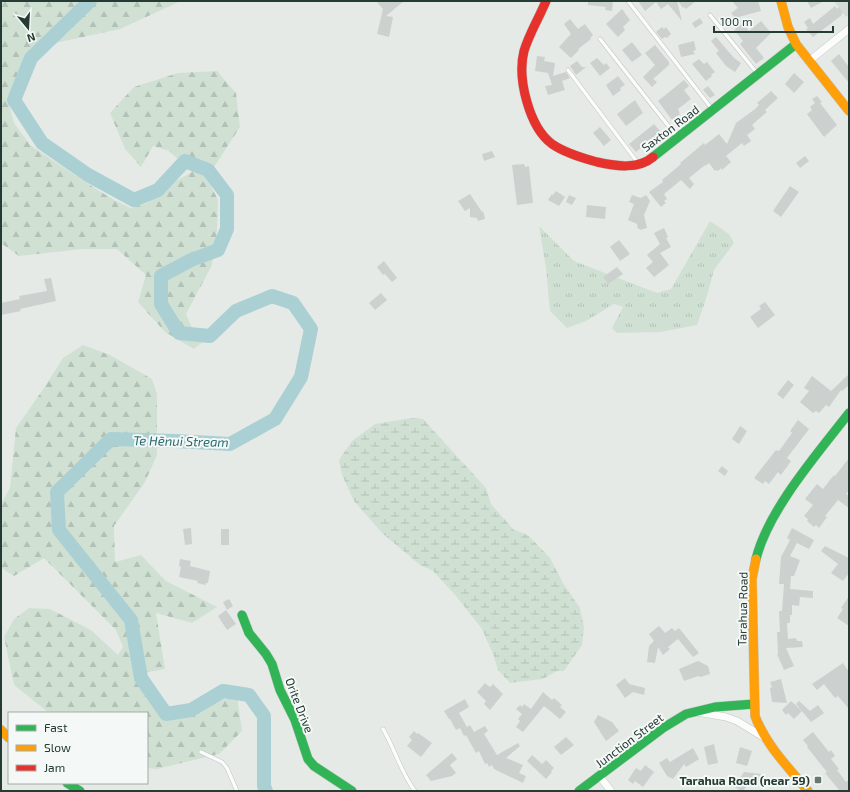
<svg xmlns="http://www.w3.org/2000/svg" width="850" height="792" font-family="'Exo 2',sans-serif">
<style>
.built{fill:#d4dbd7}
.grass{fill:url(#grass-tufts)}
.forest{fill:url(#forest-firs)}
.wetland{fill:url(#wetland-marsh)}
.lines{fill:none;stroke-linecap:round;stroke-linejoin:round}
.river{stroke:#abd0d3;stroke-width:14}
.building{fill:#ccd1cf}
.lane-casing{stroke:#c2c7c4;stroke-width:4.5}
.street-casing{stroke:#c2c7c4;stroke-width:8}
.fast-casing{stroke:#c1c7c4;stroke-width:10}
.slow-casing{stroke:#c1c7c4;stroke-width:10}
.jam-casing{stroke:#c1c7c4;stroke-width:10}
.lane{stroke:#fbfcfb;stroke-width:3.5}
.street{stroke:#fbfcfb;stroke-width:7}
.fast{stroke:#30b455;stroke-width:9}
.slow{stroke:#ff9f0a;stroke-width:9}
.jam{stroke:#e5322d;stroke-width:9}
.poi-dot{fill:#687872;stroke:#f4f8f6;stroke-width:1.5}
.labels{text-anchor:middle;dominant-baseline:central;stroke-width:4;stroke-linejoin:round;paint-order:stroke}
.street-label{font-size:12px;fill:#253b33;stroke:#f4f8f6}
.poi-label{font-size:12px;font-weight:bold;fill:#253b33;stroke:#f4f8f6;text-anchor:end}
.water-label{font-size:13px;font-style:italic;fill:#276970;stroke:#f4f8f6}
</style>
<defs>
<pattern id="grass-tufts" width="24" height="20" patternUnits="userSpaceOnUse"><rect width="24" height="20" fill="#d0e1d4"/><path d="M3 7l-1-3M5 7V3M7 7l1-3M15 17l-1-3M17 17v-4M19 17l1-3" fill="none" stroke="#b2c2b6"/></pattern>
<pattern id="forest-firs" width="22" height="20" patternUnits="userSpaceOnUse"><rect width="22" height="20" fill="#d0e1d4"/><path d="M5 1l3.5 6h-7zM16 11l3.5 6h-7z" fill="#b2c2b6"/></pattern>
<pattern id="wetland-marsh" width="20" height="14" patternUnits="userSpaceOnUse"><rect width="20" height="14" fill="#d0e1d4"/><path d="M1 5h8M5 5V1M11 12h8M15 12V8" fill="none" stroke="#b2c2b6"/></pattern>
</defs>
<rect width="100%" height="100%" fill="#e5eae7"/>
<!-- built -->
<polygon class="built" points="834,1 849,1 849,15 846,17"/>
<!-- grass -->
<polygon class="grass" points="710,221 729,234 734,243 714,270 707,296 697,325 661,332 617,333 612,328 623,307 614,304 586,321 567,328 550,311 546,268 539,226 574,261 657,293 671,289"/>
<!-- forest -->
<g class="forest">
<polygon points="1,1 181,1 120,29 46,45 21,72 7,97 14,123 30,145 96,189 116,201 131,208 147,203 167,186 192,172 169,151 153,146 141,167 125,149 110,113 134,87 178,73 217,71 236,93 240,127 207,178 218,200 217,232 212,265 186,314 193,330 216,331 194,349 165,332 138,302 146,275 117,249 83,249 19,256 1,243"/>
<polygon points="83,345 110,355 152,379 157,394 157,455 145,482 114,526 115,562 141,555 166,581 217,607 192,623 156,613 165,669 143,673 160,702 176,709 196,706 237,696 242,731 219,754 157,769 147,768 147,713 49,713 14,685 4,637 14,619 29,608 50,609 91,630 118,655 123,647 116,630 44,558 14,576 3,569 1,565 1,504 10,488 16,428 44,388 63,358"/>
</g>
<!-- wetland -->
<polygon class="wetland" points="411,418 423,419 486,488 491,504 514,530 528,535 550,558 563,583 580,608 584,627 582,645 564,671 557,671 543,679 510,683 498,670 493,654 482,629 456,596 433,571 420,565 382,533 354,501 342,475 339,460 352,441 375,424"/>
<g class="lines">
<!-- river -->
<polyline class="river" points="90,1 31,58 14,100 42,143 88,175 134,200 158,190 185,161 208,170 227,195 227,229 218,250 191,260 161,276 161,304 179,333 210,336 236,311 272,296 293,303 311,329 301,377 275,419 230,444 175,441 111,439 57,492 59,530 131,620 141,678 166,714 191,710 223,691 249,695 264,716 264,786 266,791"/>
</g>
<!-- building -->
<g class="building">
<polygon points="376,1 404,1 386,16 393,17 389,37 377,34 383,9"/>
<polygon points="588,1 613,1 612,11 605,10 606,7 588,5"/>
<polygon points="638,1 677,1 682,21 668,4 661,9 656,2 645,11"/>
<polygon points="678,1 696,1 686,9 684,7 683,8"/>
<polygon points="732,1 758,1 761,11 735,18 731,13 738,8"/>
<polygon points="807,1 824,1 811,8"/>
<polygon points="835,6 837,9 839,7 843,13 841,14 842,15 813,37 806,29 808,28 804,22 810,18 813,24"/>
<polygon points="622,9 630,20 623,27 625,30 618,37 606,24"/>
<polygon points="700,18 703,23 695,28 692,23"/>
<polygon points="570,19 578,29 585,24 593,35 590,38 591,39 578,49 579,50 571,58 559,47 571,34 564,24"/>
<polygon points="761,21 771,33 756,48 764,58 756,64 740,44 743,41 734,30 743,23 749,31"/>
<polygon points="662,27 664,29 666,27 671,34 667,38 665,37 662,39 656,32"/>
<polygon points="716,37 734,58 741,63 735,72 726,66 716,53 719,51 711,41"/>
<polygon points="694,41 696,50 693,51 695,54 681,57 678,45"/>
<polygon points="632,42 642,55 632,62 622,50"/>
<polygon points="655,45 669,62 669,65 653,79 657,82 652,87 643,77 655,65 645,53"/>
<polygon points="839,54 849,67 849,83 831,61"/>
<polygon points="537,56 545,57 544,61 555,63 553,76 566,72 570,78 562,81 565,90 548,95 545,86 552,85 548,73 535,71"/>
<polygon points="597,58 604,65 606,63 610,68 600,76 590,63"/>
<polygon points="699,59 704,64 707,62 715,72 711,75 712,76 706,81 692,64"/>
<polygon points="577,61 582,67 586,67 576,75 570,66"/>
<polygon points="794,73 804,82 794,93 785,84"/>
<polygon points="618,76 625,85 620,88 621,90 613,96 606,85"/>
<polygon points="684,80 689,86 684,90 691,99 678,109 680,114 672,120 658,101"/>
<polygon points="708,86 715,95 710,98 703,90"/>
<polygon points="771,91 778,98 765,110 767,112 752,125 755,129 747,135 751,141 744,146 742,143 726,156 731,162 722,170 721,168 718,171 716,170 715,171 709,163 705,166 705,165 689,178 694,184 690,189 681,180 664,194 667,199 664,201 666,203 661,207 649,192 663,182 662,180 681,164 680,163 704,143 705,145 719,134 727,144 736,123 755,109 759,105 757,103"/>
<polygon points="817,96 822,102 820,103 837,125 824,137 807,114 812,110 810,107 815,103 812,99"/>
<polygon points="635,100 643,113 626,126 617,114"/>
<polygon points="654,124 660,131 653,139 654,141 649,145 647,143 636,152 629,144"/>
<polygon points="600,127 611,140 604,146 593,133"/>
<polygon points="492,151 495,157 484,161 482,154"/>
<polygon points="805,156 809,161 800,168 796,163"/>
<polygon points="524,164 525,167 529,166 533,203 517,205 512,165"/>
<polygon points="790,186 799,192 781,217 773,211"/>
<polygon points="556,191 565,197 559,206 548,200 552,194 553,195"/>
<polygon points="470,194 482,212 483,211 485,219 478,221 477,218 470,217 470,208 465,211 458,201"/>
<polygon points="569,195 576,198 572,205 566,202"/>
<polygon points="632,195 641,198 646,195 650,201 644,215 647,228 640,230 640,229 638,229 637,224 628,220 634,204 629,202"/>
<polygon points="587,205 606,207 605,219 586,217"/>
<polygon points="664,228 668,237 666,238 671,247 660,253 669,265 654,277 646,268 653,262 647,255 660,244 654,233"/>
<polygon points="619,240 630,254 620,261 610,247"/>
<polygon points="384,261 397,278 392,282 385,274 383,275 377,267"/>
<polygon points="617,267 623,274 608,284 603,277"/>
<polygon points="51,278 56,301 20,309 21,311 1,315 1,303 20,299 19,296 47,291 44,279"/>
<polygon points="381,293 387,300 375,310 369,303"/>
<polygon points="765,302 775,315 758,328 750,317 761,309 759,306"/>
<polygon points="848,375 849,385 842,391 841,390 829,407 826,405 819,413 816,411 813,413 800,402 809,391 804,388 812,376 831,391"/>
<polygon points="788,380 794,385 783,399 777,394"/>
<polygon points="798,420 809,429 787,458 791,461 781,475 778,472 769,484 765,481 763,484 754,478 776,450 779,451 792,433 790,431"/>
<polygon points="740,426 747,431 739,444 732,439"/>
<polygon points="849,458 849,490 846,494 849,496 849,508 838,500 825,516 827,517 819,528 816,525 814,527 807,521 808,519 804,516 813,505 805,499 817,484 823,489 834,475 835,476"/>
<polygon points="722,466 728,471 725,476 718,471"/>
<polygon points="191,528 192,544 185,545 183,529"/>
<polygon points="792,528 814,540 809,549 797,543 790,556 800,560 794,576 791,576 790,589 813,591 813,598 800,597 799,606 792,605 792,615 790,615 790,623 787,623 788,639 796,638 797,641 802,641 803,647 786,648 794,666 784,670 777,654 778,654 777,632 780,632 779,611 782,611 784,584 779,584 781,557 790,540 787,538"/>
<rect x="221" y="529" width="8" height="16"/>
<polygon points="825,546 849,558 849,573 843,581 831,573 838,564 821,551"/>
<polygon points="180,559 191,561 190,566 210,571 208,583 206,583 206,585 197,583 198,581 179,577 181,567 179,566"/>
<polygon points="849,596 849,626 837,618 843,609 841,608"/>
<polygon points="229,599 233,606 227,610 223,602"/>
<polygon points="226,610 236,624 227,630 218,616"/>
<polygon points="659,626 665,633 672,628 675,631 679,628 699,653 693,657 678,639 668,647 670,649 663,655 658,647 655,663 647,662 649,646 654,641 649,634"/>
<polygon points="698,661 708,666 710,674 701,677 698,676 684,681 679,669"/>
<polygon points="843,663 849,672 849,709 838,696 835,698 824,684 817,690 812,684"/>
<polygon points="625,678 629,684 645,688 644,695 633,692 625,698 616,685"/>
<polygon points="781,679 787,703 772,702 770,688 772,687 770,682"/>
<polygon points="485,683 490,687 493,684 503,694 490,710 484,704 486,701 477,692"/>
<polygon points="543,692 552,700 554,698 562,705 560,707 566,712 560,719 544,706 523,732 516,727 520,721 518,719 522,714 516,709 520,705 522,707 524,704 531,709"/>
<polygon points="465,699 469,707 459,713 467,727 470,725 474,732 485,726 488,731 484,734 497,755 518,743 520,746 506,758 523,765 519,773 526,776 523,783 494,769 492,765 489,767 487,763 485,764 479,751 476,753 466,735 464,736 460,728 456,730 450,719 449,719 444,711"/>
<polygon points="791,701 802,711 794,719 788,713 786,715 782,710"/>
<polygon points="799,701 810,711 818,705 824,713 811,722 796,704"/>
<polygon points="598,715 612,722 619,731 606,741 594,722"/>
<polygon points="414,731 417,734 418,733 432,743 421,757 407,746 412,740 409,737"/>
<polygon points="813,732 829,752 831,750 835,756 831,759 839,769 837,770 846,782 849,780 849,791 840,791 825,773 827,772 807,747 808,746 803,740"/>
<polygon points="566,737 574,745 561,755 554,747"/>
<polygon points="714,744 718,763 708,765 704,747"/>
<polygon points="740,747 752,751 747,766 736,763"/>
<polygon points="693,748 699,759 686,767 684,764 673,779 667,776 659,763 667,758 670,762"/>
<polygon points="452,753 457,759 450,765 456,773 452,776 431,781 426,775"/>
<polygon points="532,755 542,764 546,760 554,768 551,771 552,772 546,779 527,761"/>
<polygon points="645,765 654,772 643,787 635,781 633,784 628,780 636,768 641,771"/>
<polygon points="744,772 761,774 760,785 749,784 743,791 741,791 726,781 738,781"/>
</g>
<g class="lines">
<!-- lane casing -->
<g class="lane-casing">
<g id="lane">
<polyline points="628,1 712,109"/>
<polyline points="710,15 757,73"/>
<polyline points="600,39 677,137"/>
<polyline points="568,70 638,163"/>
<path d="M 383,729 C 395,749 401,773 415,791"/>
<polyline points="201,752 222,762 227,768 237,791"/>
</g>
</g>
<!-- street casing -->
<g class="street-casing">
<g id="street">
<polyline points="809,61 849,29"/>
<polyline points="697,712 726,717 737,721 765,738"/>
<polyline points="600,777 611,791"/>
</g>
</g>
<!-- fast casing -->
<g class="fast-casing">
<g id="fast">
<polyline points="653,157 796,44"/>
<path d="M 756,559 C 768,510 818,453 849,413"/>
<polyline points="242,615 249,633 266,654 272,664 280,690 295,720 308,759 314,766 352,791"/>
<polyline points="67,783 80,791"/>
<polyline points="579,791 663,728 686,714 715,707 754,704"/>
</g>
</g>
<!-- slow casing -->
<g class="slow-casing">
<g id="slow">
<polyline points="781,1 788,27 796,44 849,111"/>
<path d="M 756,559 L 752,579 L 755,716 C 766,745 788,767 808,791"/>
<polyline points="1,730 9,738"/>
</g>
</g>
<!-- jam casing -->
<g class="jam-casing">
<path id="jam" d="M 546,1 C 539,18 529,34 524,51 C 517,78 529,127 552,144 C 565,153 582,158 597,162 C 615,166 638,170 653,157"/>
</g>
<!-- lane -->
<use href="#lane" class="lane"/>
<!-- street -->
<use href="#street" class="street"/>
<!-- fast -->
<use href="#fast" class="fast"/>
<!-- slow -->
<use href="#slow" class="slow"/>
<!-- jam -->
<use href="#jam" class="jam"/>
</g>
<!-- markers -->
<rect class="poi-dot" x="814" y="776" width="8" height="8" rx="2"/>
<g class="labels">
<!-- street labels -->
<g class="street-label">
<text transform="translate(670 128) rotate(-37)">Saxton Road</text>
<text transform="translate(742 609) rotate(-89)">Tarahua Road</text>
<text transform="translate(300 705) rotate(69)">Orite Drive</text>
<text transform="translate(629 740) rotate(-37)">Junction Street</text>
</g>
<!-- poi labels -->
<g class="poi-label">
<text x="810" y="780">Tarahua Road (near 59)</text>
</g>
<!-- water labels -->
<g class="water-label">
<text transform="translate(181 441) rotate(1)">Te Hēnui Stream</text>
</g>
</g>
<!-- border -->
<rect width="850" height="792" fill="none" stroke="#253b33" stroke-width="4"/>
<!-- legend -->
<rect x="8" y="712" width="140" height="72" fill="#f4f8f6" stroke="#a1aca8"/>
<rect x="16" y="725" width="20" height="6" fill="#30b455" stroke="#a1aca8"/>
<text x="44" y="732" font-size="12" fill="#253b33">Fast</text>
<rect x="16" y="745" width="20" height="6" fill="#ff9f0a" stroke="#a1aca8"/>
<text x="44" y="752" font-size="12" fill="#253b33">Slow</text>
<rect x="16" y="765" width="20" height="6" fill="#e5322d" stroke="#a1aca8"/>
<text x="44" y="772" font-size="12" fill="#253b33">Jam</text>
<!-- north arrow -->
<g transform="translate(28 28) rotate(162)" stroke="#f4f8f6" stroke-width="3" paint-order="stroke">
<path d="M0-3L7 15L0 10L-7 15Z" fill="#253b33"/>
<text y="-6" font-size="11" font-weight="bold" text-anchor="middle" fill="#253b33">N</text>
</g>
<!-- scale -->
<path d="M714 26v6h119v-6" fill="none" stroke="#253b33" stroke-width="2"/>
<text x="720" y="26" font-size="12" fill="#253b33" stroke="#f4f8f6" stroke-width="3" paint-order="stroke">100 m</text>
</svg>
